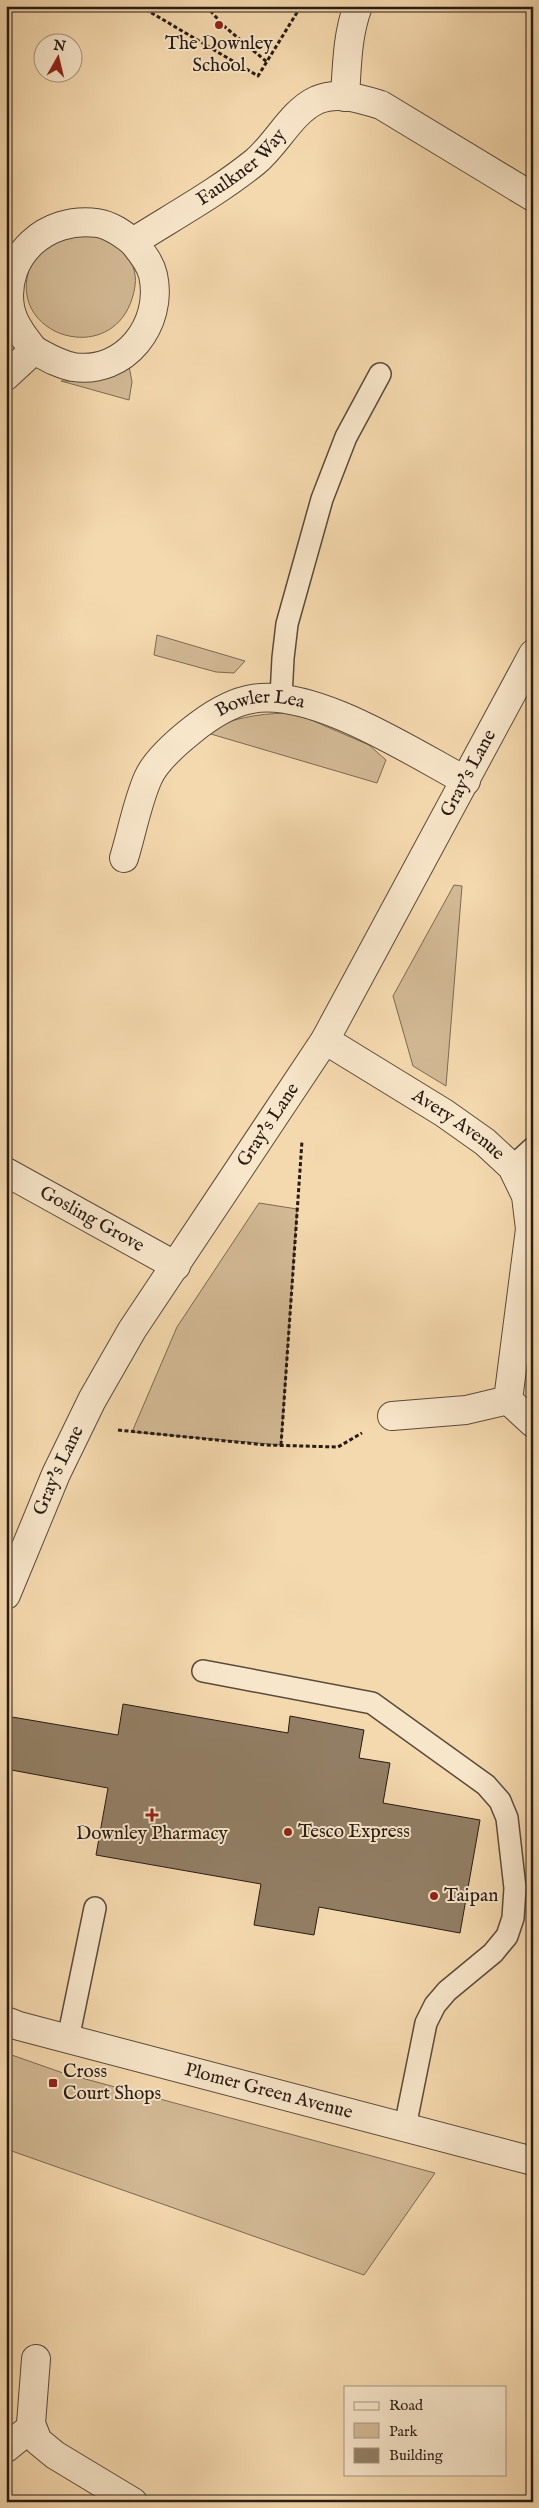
<svg xmlns="http://www.w3.org/2000/svg" width="539" height="2508" font-family="'IM FELL English',serif">
<style>
.green{fill:#d2b994;stroke:#7c6a54}
.building{fill:#927e64;stroke:#271b13}
.lines{fill:none;stroke-linecap:round;stroke-linejoin:round}
.lane-casing{stroke:#5a4a3a;stroke-width:24}
.street-casing{stroke:#5a4a3a;stroke-width:30}
.path{stroke:#271b13;stroke-width:3;stroke-dasharray:4 2.5;stroke-linecap:butt}
.lane{stroke:#f8e6ca;stroke-width:21}
.street{stroke:#f8e6ca;stroke-width:28}
.poi-dot{fill:#8f2418;stroke:#f8e6ca;stroke-width:2}
.labels{text-anchor:middle;dominant-baseline:central;stroke-width:4;stroke-linejoin:round;paint-order:stroke}
.poi-label{font-size:19px;fill:#271b13;stroke:#f8e6ca;text-anchor:start}
.street-label{font-size:19px;fill:#271b13;stroke:#f8e6ca}
</style>
<rect width="100%" height="100%" fill="#f5d9ae"/>
<filter id="stains"><feTurbulence type="fractalNoise" baseFrequency=".004" numOctaves="4"/><feColorMatrix values="0 0 0 0 .2 0 0 0 0 .09 0 0 0 0 .02 0 0 0 .5 -.17"/></filter>
<radialGradient id="worn" r=".72"><stop offset=".6" stop-color="#630" stop-opacity="0"/><stop offset="1" stop-color="#630" stop-opacity=".3"/></radialGradient>
<!-- green -->
<g class="green">
<path d="M 91,231 C 113,243 139,256 135,286 C 122,372 4,339 30,267 C 32,259 37,248 43,244 C 54,238 78,234 91,231 Z"/>
<polygon points="129,366 132,382 129,400 61,381 91,381"/>
<polygon points="157,635 245,661 234,673 216,672 154,655"/>
<path d="M 287,713 L 309,719 L 369,745 L 386,760 L 377,783 L 204,732 C 233,718 255,714 287,713 Z"/>
<polygon points="454,885 462,886 446,1086 413,1066 393,996"/>
<polygon points="259,1203 297,1209 281,1445 132,1432 177,1327"/>
<polygon points="6,2053 63,2073 435,2173 364,2275 6,2149"/>
</g>
<!-- building -->
<polygon class="building" points="123,1704 288,1733 290,1716 364,1730 359,1758 390,1763 383,1803 480,1820 460,1933 319,1907 314,1935 254,1925 261,1884 96,1855 108,1788 6,1769 6,1751 12,1717 118,1735"/>
<g class="lines">
<!-- lane casing -->
<g class="lane-casing">
<g id="lane">
<polyline points="281,697 283,658 287,624 322,499 346,437 380,374"/>
<polyline points="512,1167 533,1148"/>
<polyline points="203,1671 372,1703 486,1785 500,1801 507,1818 515,1888 513,1918 507,1936 493,1953 447,1991 435,2005 426,2023 405,2127"/>
<polyline points="68,2039 95,1908"/>
</g>
</g>
<!-- street casing -->
<g class="street-casing">
<g id="street">
<path d="M 345,97 C 347,66 347,35 358,6"/>
<path d="M 34,350 C 24,337 13,324 10,307 C 2,255 47,216 97,223 C 111,225 123,234 133,242"/>
<path id="s1" d="M 6,376 L 34,350 C 47,357 58,364 73,367 C 125,375 164,324 153,275 C 150,262 141,252 133,242 C 174,216 218,192 255,162 C 277,144 291,112 317,100 C 338,91 361,99 381,105 L 533,197"/>
<path id="s2" d="M 124,858 C 132,832 137,803 148,778 C 156,760 176,743 191,731 C 207,718 226,705 247,700 C 308,684 412,752 466,781"/>
<path id="s3" d="M 325,1040 L 444,1113 L 485,1142 L 512,1167 L 526,1196 L 530,1229 L 508,1400 L 533,1423"/>
<path id="s4" d="M 6,1172 L 176,1266"/>
<polyline points="392,1416 466,1410 508,1400"/>
<path id="s5" d="M 6,1595 L 56,1474 L 92,1400 L 132,1330 L 325,1040 L 533,654"/>
<path id="s6" d="M 6,2021 L 19,2026 L 533,2161"/>
<polyline points="36,2359 31,2424 38,2441 55,2455 133,2502"/>
<polyline points="6,2448 32,2427"/>
</g>
</g>
<!-- path -->
<g class="path">
<polyline points="140,6 258,76 301,6"/>
<polyline points="206,6 225,27 267,62"/>
<polyline points="118,1430 266,1445 338,1447 362,1433"/>
<polyline points="281,1445 302,1141"/>
</g>
<!-- lane -->
<use href="#lane" class="lane"/>
<!-- street -->
<use href="#street" class="street"/>
</g>
<!-- markers -->
<g class="poi-dot">
<circle cx="219" cy="25" r="5"/>
<path d="M149.5 1807.5h5v5h5v5h-5v5h-5v-5h-5v-5h5z"/>
<circle cx="288" cy="1832" r="5"/>
<circle cx="434" cy="1896" r="5"/>
<rect x="48" y="2078" width="10" height="10" rx="2.5"/>
</g>
<g class="labels">
<!-- poi labels -->
<g class="poi-label">
<text x="219" y="44" text-anchor="middle">The Downley<tspan x="219" dy="22">School</tspan></text>
<text x="298" y="1832">Tesco Express</text>
<text x="152" y="1834" text-anchor="middle">Downley Pharmacy</text>
<text x="444" y="1896">Taipan</text>
<text x="63" y="2072">Cross<tspan x="63" dy="22">Court Shops</tspan></text>
</g>
<!-- street labels -->
<g class="street-label">
<text stroke="none"><textPath href="#s1" startOffset="395">Faulkner Way</textPath></text>
<text stroke="none"><textPath href="#s2" startOffset="225">Bowler Lea</textPath></text>
<text stroke="none"><textPath href="#s5" startOffset="945">Gray's Lane</textPath></text>
<text stroke="none"><textPath href="#s5" startOffset="540">Gray's Lane</textPath></text>
<text stroke="none"><textPath href="#s3" startOffset="158">Avery Avenue</textPath></text>
<text stroke="none"><textPath href="#s4" startOffset="98">Gosling Grove</textPath></text>
<text stroke="none"><textPath href="#s5" startOffset="135">Gray's Lane</textPath></text>
<text stroke="none"><textPath href="#s6" startOffset="272">Plomer Green Avenue</textPath></text>
</g>
</g>
<!-- margin -->
<rect width="539" height="2508" fill="none" stroke="#f5d9ae" stroke-width="25"/>
<rect x="8" y="8" width="524" height="2493" fill="none" stroke="#271b13" stroke-width="2.5"/>
<rect x="12" y="12" width="514" height="2483" fill="none" stroke="#271b13"/>
<!-- legend -->
<rect x="344" y="2386" width="162" height="90" fill="#f8e6ca" stroke="#a49581"/>
<rect x="354" y="2402" width="25" height="8" fill="#f8e6ca" stroke="#a49581"/>
<text x="389" y="2410" font-size="15" fill="#271b13">Road</text>
<rect x="354" y="2423" width="25" height="15" fill="#d2b994" stroke="#a49581"/>
<text x="389" y="2436" font-size="15" fill="#271b13">Park</text>
<rect x="354" y="2448" width="25" height="15" fill="#927e64" stroke="#a49581"/>
<text x="389" y="2460" font-size="15" fill="#271b13">Building</text>
<!-- north arrow -->
<g transform="translate(58 58) rotate(8)"><circle r="24" fill="#f8e6ca" stroke="#a49581"/>
<path d="M0-4L9 19L0 12L-9 19Z" fill="#8f2418"/>
<text y="-8" font-size="14" font-weight="bold" text-anchor="middle" fill="#271b13">N</text>
</g>
<rect width="100%" height="100%" filter="url(#stains)"/>
<rect width="100%" height="100%" fill="url(#worn)"/>
</svg>
